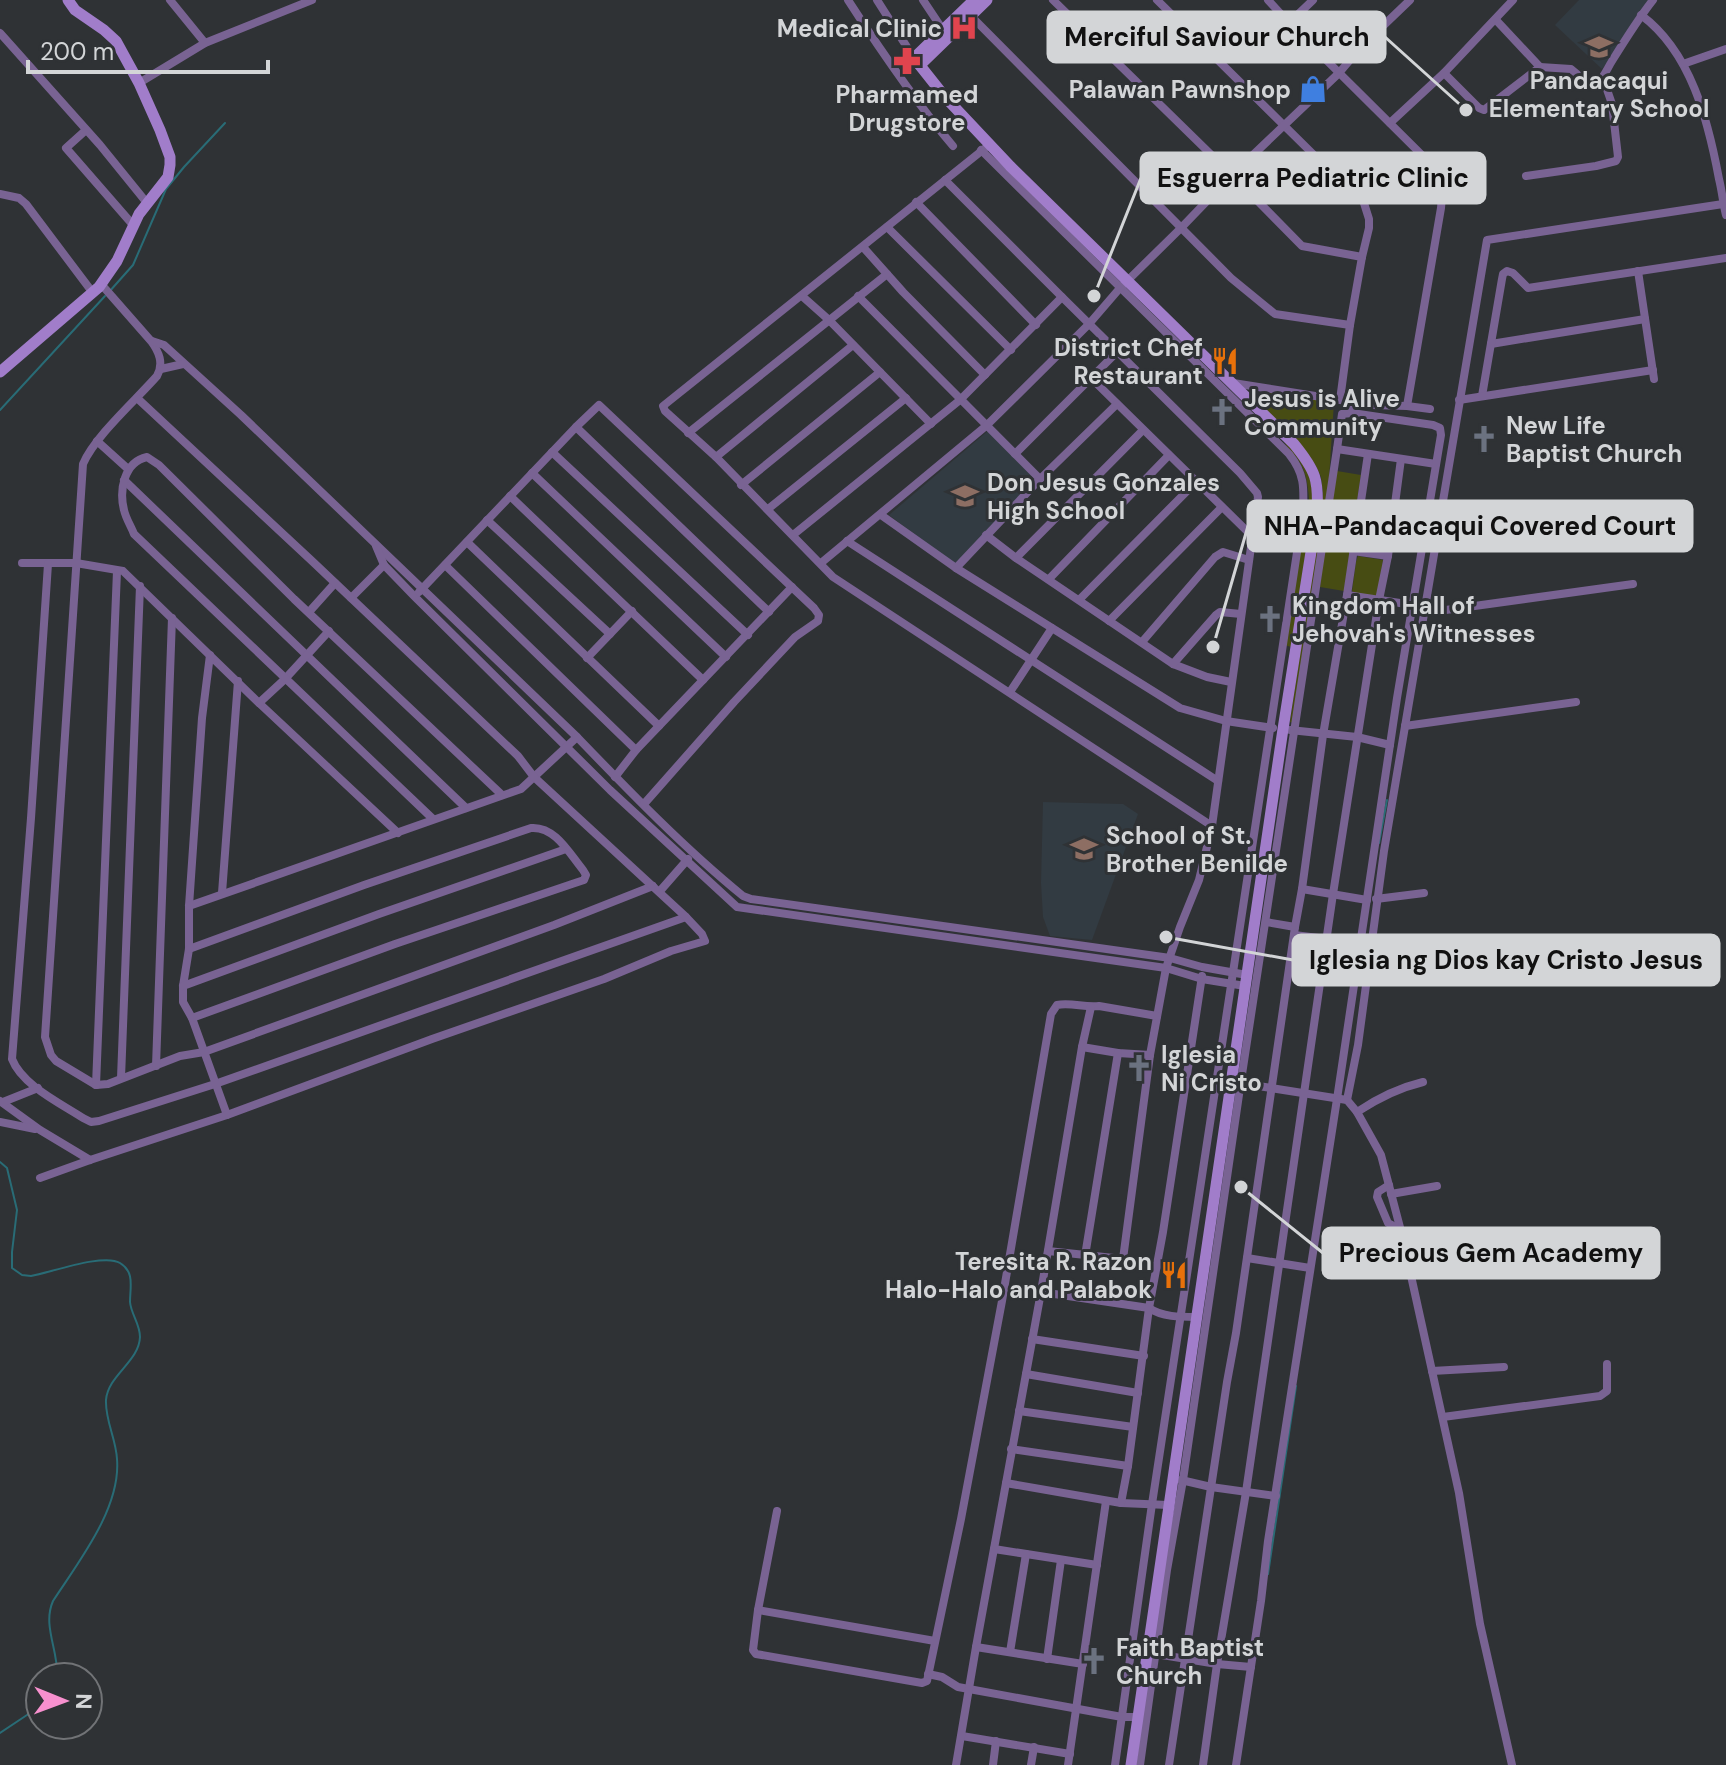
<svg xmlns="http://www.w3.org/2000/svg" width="1726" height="1765" font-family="'DM Sans',sans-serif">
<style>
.built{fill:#323b42}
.green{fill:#474c13}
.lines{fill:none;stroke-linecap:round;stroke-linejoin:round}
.stream{stroke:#296c76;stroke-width:2}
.street{stroke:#796393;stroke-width:8}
.secondary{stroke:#a17dca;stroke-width:11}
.labels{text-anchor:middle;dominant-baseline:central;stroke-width:6;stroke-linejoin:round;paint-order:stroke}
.poi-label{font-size:24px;font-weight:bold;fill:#d3d5d7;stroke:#2f3235;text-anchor:start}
.leader{fill:none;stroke:#d3d5d7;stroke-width:3}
.callout-dot{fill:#d3d5d7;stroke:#2f3235;stroke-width:3}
.callout{fill:#d3d5d7;stroke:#d3d5d7;stroke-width:3}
.callout-label{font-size:26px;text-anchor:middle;font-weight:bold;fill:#111}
</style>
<rect width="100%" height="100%" fill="#2f3235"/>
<!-- built -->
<g class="built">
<polygon points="1579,0 1655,0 1602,69 1555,25"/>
<polygon points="989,430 1036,478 956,565 889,515"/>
<polygon points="1043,802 1123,804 1138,814 1092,940 1050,936 1043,917 1041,883"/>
</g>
<!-- green -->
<g class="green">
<path d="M 1270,392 L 1334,402 L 1328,494 L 1293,723 L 1290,722 L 1323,494 L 1321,477 L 1315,464 L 1266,411 C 1263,403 1263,397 1270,392 Z"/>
<path d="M 1284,441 L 1301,454 L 1315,492 L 1291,647 L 1285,645 L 1285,640 L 1309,499 C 1308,485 1306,470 1297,458 C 1292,452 1287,448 1284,441 Z"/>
<polygon points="1337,471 1361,475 1356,508 1332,505"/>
<polygon points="1329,518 1354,522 1344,591 1320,587"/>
<polygon points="1358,556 1383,560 1377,597 1355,594 1352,591 1356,562"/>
</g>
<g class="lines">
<!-- stream -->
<g class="stream">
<polyline points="109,292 133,265 166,189 184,167 225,123"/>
<polyline points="0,410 105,296"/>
<polyline points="1379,843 1387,800"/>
<path d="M 0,1162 L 7,1168 L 17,1210 L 12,1252 L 12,1268 L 22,1275 L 31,1276 C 52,1272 104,1253 120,1263 C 135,1272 130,1287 130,1302 C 131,1314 140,1324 140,1337 C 139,1362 108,1375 106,1400 C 105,1420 116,1439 117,1459 C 121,1508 79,1561 53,1601 C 42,1626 59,1651 57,1677"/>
<polyline points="1268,1574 1296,1386"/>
<polyline points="0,1733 27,1715 40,1703"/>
</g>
<!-- street -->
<g class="street">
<polyline points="170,0 205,43"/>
<path d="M 848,0 C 881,51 914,100 953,146"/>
<polyline points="877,0 914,58"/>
<polyline points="923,0 943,30"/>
<polyline points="1053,0 1232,175 1302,246 1362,257"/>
<polyline points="1157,0 1316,157 1363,200 1369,219 1369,228 1362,257 1350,325 1340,400"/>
<polyline points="1268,0 1289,23 1440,173 1443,184 1441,208 1407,406"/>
<polyline points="967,12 1231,278 1275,314 1350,325"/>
<path d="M 1641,15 C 1691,52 1708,120 1719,179 C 1722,191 1723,203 1726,215"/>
<polyline points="1496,20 1540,67"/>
<polyline points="1289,23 1313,0"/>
<polyline points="0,33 100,145 147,203"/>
<polyline points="1683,64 1726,49"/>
<path d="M 1444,73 L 1479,108 L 1484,110 L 1540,67 L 1571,69 L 1589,84 L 1597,84 C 1604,77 1607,69 1612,61 C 1625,40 1638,19 1653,0"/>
<polyline points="139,83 205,43 312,0"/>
<polyline points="1390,123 1444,73 1513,0"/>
<polyline points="86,130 66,148 133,225"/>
<polyline points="984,149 663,406 665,411 716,457 833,577 1212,826"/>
<path d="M 981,150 L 1289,454 C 1305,474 1304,488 1303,513 L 1152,1504 L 1115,1765"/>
<polyline points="1526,176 1596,166 1616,161 1618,157 1612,104 1603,78"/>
<polyline points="945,180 1062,297 1240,473 1257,493 1258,497 1212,826 1199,880 1180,927 1166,968 1150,1055 1123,1259"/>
<polyline points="0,194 19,198 26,204 93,293"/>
<polyline points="916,202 1036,325"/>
<polyline points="887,227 1011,350"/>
<polyline points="863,247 903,292 985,375"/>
<polyline points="1638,271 1654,379"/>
<path d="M 101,284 L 151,341 C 159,352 164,363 157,376 C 136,400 95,436 83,464 L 45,1037 L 51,1055 L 56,1061 L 96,1085 L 108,1084 L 180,1056 L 204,1052 L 554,925 L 653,886"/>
<polyline points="802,296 829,320 931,424"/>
<polyline points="858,296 1040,479"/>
<path d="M 152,341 L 164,345 L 241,415 L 577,737 C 630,792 684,848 743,896 L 751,899 L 1170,958 L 1202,967 L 1247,975"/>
<polyline points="1491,344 1645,319"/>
<polyline points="161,369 183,364"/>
<polyline points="1091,378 1253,537 1298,542"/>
<polyline points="1233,383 1372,405 1407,406 1430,409"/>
<polyline points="1482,396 1502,279 1503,274 1507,271 1513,273 1528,288 1726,258"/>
<polyline points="1459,400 1653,370"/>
<polyline points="576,427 769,612"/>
<polyline points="688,433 887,274"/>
<polyline points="97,441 128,469"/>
<polyline points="1337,449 1436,464"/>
<polyline points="552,452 748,635"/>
<polyline points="1015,454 1118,351"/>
<polyline points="716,457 853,345"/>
<polyline points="532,473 726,657"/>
<polyline points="124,480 466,808"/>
<polyline points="741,485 880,372"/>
<polyline points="510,496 703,680"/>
<polyline points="768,509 906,398"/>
<polyline points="881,515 956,568 1180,708 1226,721 1273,728"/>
<polyline points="487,520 610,634"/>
<polyline points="793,535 960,400 1062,297"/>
<polyline points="986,535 1016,558 1173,664 1207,677 1231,682"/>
<polyline points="847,541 1218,781"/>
<polyline points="467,542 659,726"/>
<polyline points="376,546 384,565 414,596 610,790 737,907 1166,968 1202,979 1245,986"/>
<polyline points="1353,551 1388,556"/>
<polyline points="1016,558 1143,430"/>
<polyline points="22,563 76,563 123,571 259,703 398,833"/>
<polyline points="821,563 986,426 1089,324 1120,288 1181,228 1232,175 1339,73 1361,47 1410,0"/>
<path d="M 48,564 L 31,818 L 12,1059 C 22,1085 60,1103 83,1118 L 91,1122 L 99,1121 L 215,1084 L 686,917"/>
<polyline points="445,565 636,750"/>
<polyline points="956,568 1040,479 1117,404"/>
<polyline points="1049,579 1169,455"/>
<polyline points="419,592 576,427 599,405 814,608 819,615 818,621 795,637 734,702 644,804"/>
<polyline points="1347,595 1413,605"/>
<polyline points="351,598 384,565"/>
<polyline points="1079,600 1197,481"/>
<polyline points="309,612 335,583"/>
<polyline points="1424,613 1633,584"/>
<polyline points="1109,621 1222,507"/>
<polyline points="1142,642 1215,557 1223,552 1249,560"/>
<polyline points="210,655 202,718 189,906 189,949 183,986 183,1002 192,1018 227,1115"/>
<polyline points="587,658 632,611"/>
<polyline points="1173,664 1216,615 1220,612 1241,614"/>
<polyline points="1010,692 1052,628"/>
<polyline points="259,703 285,679 329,631"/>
<polyline points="1405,726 1576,702"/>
<polyline points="1290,730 1357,737 1390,745"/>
<polyline points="615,777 636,750 792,587"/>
<path d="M 433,819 L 134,534 C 131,526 126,519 124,510 C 119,490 124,462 147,457 L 159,465 L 294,599 L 502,795"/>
<polyline points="1302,889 1367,900"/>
<polyline points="660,891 688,859"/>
<polyline points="222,893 238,681"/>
<polyline points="1376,899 1424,893"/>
<polyline points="189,906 521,789 577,737"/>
<polyline points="1266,922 1295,927"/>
<polyline points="1294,935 1327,939"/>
<path d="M 189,949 L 364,885 L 531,828 C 555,826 569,853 583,870 L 586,875 L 584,880 L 572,884 L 395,944 L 192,1018"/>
<polyline points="183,986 379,914 566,849"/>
<polyline points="1082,1047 1118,1053 1150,1055"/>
<polyline points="156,1066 172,618"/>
<polyline points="121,1078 140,586"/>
<polyline points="1241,1081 1252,1085 1347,1100 1357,1112 1381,1155 1402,1235 1459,1493 1480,1624 1512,1765"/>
<polyline points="96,1085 117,571"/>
<polyline points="1347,1100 1358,1045 1384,851 1487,240 1723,204"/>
<polyline points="0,1101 40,1130 90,1160"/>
<polyline points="3,1102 38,1088"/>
<path d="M 1357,1112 C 1378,1098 1398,1088 1423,1082"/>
<polyline points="0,1122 35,1129"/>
<polyline points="40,1178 90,1160 227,1115 432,1039 604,979 671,951 705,941 702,934 686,917 534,777 518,756 312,561 137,398"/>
<polyline points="1389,1185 1378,1192 1377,1197 1388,1223 1401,1230"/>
<polyline points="1391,1194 1437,1186"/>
<polyline points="1048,1251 1123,1259 1157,1267"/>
<polyline points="1085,1256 1118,1053"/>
<polyline points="1247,1258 1310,1268"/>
<path d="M 1041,1292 L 1149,1308 C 1162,1317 1180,1317 1196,1317"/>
<polyline points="1032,1339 1144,1356"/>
<polyline points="1432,1371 1504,1367"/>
<polyline points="1026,1374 1138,1393"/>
<polyline points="1019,1411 1133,1427"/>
<polyline points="1443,1417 1600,1396 1607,1391 1607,1364"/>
<polyline points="1011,1449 1128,1466"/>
<polyline points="1181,1480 1211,1487 1276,1496"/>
<polyline points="1006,1483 1121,1503 1168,1505"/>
<polyline points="1121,1503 1128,1466 1149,1308 1163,1232 1202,976"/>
<path d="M 777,1511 L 758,1610 L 753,1650 L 756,1654 L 922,1683 L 927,1681 L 961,1519 L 1002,1301 L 1051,1014 L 1057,1005 C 1071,1002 1085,1008 1099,1006 L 1157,1016"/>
<polyline points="994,1549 1097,1565"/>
<polyline points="758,1610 935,1641"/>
<polyline points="976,1647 1083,1664"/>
<polyline points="1010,1652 1026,1554"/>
<polyline points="1156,1654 1217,1664 1251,1667"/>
<polyline points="1047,1659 1061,1560"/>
<polyline points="928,1674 942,1677 958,1687 1122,1717 1138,1717"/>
<polyline points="962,1736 1070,1754"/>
<polyline points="956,1765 976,1647 1041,1292 1082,1047 1091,1007"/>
<polyline points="993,1765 996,1741"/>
<polyline points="1031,1765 1034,1747"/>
<polyline points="1068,1765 1106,1501"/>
<polyline points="1140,1765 1167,1570 1183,1480 1241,1081 1337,449 1342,414 1352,413 1353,402"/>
<polyline points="1169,1765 1227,1382 1236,1333 1295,927 1302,889 1323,735 1347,595 1368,454"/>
<polyline points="1203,1765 1217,1664 1246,1492 1333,894 1379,600 1388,556 1401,459"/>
<polyline points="1236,1765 1261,1601 1268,1541 1337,1099 1397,698 1441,435 1440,428 1433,425 1352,413"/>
</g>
<!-- secondary -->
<g class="secondary">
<path d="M 974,0 L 914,58 L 945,97 L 1010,166 L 1294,444 C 1316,471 1319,480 1317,514 L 1283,729 L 1131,1765"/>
<polyline points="920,65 987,0"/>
<polyline points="0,372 99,287 117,261 139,214 168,177 170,165 170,157 160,130 139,83 116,41 104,30 75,10 68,0"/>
</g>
</g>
<!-- icons -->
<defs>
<g id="hospital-bare" transform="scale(2.16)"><path d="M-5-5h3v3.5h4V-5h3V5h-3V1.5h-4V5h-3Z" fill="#e0444e" stroke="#2f3235" stroke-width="2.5" paint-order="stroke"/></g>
<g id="school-bare" transform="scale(2.16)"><path d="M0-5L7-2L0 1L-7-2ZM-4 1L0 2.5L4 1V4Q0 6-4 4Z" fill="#8d6e63" stroke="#2f3235" stroke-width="2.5" paint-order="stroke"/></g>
<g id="pharmacy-bare" transform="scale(2.16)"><path d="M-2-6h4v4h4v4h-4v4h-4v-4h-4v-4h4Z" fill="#e0444e" stroke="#2f3235" stroke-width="2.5" paint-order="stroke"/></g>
<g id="shop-bare" transform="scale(2.16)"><path d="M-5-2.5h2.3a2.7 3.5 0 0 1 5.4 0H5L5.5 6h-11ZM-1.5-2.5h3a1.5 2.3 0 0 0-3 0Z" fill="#3f7fe0" stroke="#2f3235" stroke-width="2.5" paint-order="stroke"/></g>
<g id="restaurant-bare" transform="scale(2.16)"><path d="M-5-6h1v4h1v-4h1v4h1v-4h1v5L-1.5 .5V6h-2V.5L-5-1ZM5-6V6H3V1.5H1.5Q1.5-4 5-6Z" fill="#e8710a" stroke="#2f3235" stroke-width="2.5" paint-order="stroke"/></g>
<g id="church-bare" transform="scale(2.16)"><path d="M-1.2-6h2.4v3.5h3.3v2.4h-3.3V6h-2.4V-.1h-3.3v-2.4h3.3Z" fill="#6b7280" stroke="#2f3235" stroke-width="2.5" paint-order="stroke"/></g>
</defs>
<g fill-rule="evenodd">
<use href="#hospital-bare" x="964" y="28"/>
<use href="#school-bare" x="1599" y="47"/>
<use href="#pharmacy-bare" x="907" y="61"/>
<use href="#shop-bare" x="1313" y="89"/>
<use href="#restaurant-bare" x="1225" y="361"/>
<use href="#church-bare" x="1222" y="412"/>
<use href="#church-bare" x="1484" y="439"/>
<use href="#school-bare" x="965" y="496"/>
<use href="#church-bare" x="1270" y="619"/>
<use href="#school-bare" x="1084" y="849"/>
<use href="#church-bare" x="1139" y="1068"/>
<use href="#restaurant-bare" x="1174" y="1275"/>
<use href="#church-bare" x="1094" y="1661"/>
</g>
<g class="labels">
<!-- poi labels -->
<g class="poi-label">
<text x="942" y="28" text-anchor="end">Medical Clinic</text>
<text x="1599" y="80" text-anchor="middle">Pandacaqui<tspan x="1599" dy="28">Elementary School</tspan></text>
<text x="1291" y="89" text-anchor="end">Palawan Pawnshop</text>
<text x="907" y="94" text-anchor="middle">Pharmamed<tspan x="907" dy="28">Drugstore</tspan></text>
<text x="1203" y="347" text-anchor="end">District Chef<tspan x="1203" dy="28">Restaurant</tspan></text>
<text x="1244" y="398">Jesus is Alive<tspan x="1244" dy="28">Community</tspan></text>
<text x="1506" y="425">New Life<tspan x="1506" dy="28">Baptist Church</tspan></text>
<text x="987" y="482">Don Jesus Gonzales<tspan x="987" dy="28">High School</tspan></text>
<text x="1292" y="605">Kingdom Hall of<tspan x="1292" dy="28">Jehovah's Witnesses</tspan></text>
<text x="1106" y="835">School of St.<tspan x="1106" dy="28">Brother Benilde</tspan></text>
<text x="1161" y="1054">Iglesia<tspan x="1161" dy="28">Ni Cristo</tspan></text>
<text x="1152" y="1261" text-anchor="end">Teresita R. Razon<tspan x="1152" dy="28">Halo-Halo and Palabok</tspan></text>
<text x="1116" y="1647">Faith Baptist<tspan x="1116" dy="28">Church</tspan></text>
</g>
</g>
<!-- callouts -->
<path class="leader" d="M1466 110L1385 37M1094 296L1141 178M1213 647L1248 526M1166 937L1293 960M1241 1187L1323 1253"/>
<g class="callout-dot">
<circle cx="1466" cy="110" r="8"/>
<circle cx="1094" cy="296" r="8"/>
<circle cx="1213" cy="647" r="8"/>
<circle cx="1166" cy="937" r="8"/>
<circle cx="1241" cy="1187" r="8"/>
</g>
<g class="callout">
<rect x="1048" y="12" width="337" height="50" rx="8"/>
<rect x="1141" y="153" width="344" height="50" rx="8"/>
<rect x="1248" y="501" width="444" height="50" rx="8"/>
<rect x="1293" y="935" width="426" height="50" rx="8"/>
<rect x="1323" y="1228" width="336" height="50" rx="8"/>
</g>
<g class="callout-label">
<text x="1217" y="46">Merciful Saviour Church</text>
<text x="1313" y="187">Esguerra Pediatric Clinic</text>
<text x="1470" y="535">NHA-Pandacaqui Covered Court</text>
<text x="1506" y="969">Iglesia ng Dios kay Cristo Jesus</text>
<text x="1491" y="1262">Precious Gem Academy</text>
</g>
<!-- north arrow -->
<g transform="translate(64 1701) rotate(91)"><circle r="38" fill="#2f3235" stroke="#717376" stroke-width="2"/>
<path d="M0-6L14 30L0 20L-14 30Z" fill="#f790ce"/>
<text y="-12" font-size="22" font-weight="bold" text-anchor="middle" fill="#d3d5d7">N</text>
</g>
<!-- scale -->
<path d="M28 60v12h240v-12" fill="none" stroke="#d3d5d7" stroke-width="4"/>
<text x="40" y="60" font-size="24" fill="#d3d5d7" stroke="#2f3235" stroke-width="6" paint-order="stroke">200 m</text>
</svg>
